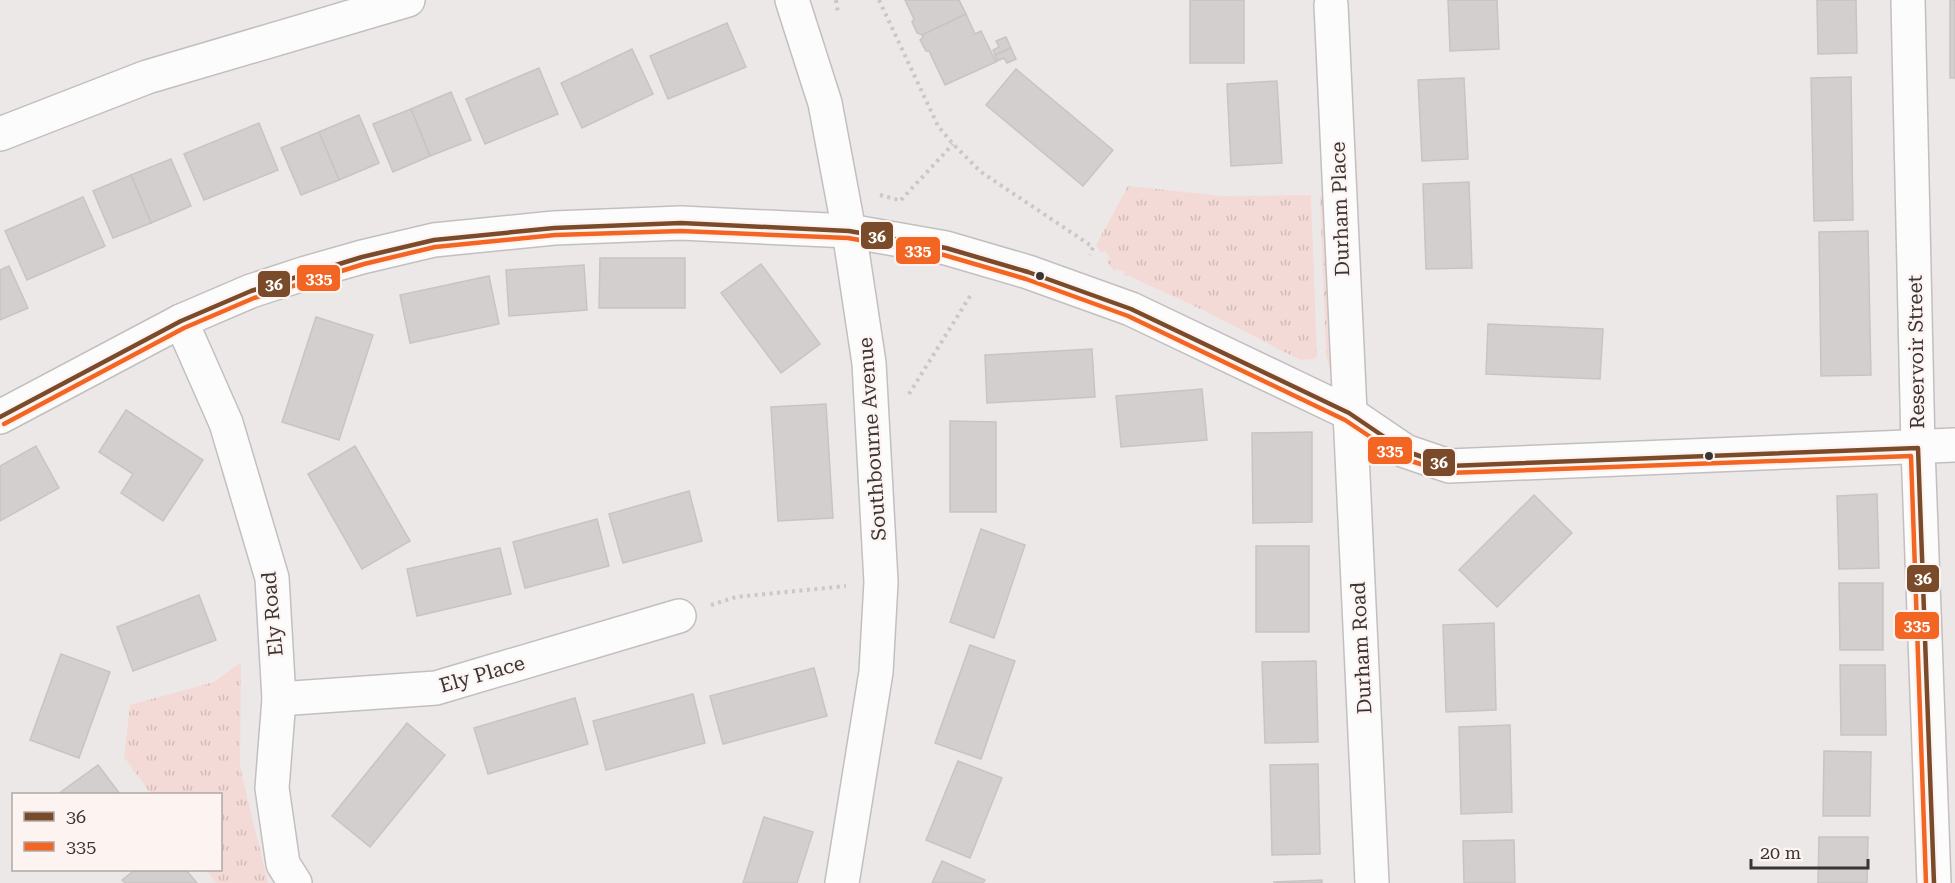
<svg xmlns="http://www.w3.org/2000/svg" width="1955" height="883" font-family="'Roboto Serif',serif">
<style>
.grass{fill:url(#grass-tufts)}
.building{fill:#d3cfce;stroke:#c8c4c4;stroke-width:1.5}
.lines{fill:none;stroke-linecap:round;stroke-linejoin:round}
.minor-casing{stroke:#c3bfbf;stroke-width:36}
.path{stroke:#c9c7c7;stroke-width:4;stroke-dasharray:3 4.5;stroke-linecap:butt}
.minor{stroke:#fcfcfc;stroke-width:33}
.bus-1-casing{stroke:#fdf4f2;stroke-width:9}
.bus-2-casing{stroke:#fdf4f2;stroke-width:9}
.bus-1{stroke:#7a4b2a;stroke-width:4.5}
.bus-2{stroke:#f26522;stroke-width:4.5}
.bus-dot{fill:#393535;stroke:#fdf4f2;stroke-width:2}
.labels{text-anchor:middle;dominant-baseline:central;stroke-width:4.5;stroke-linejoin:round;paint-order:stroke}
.street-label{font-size:20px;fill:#393535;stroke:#fdf4f2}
.line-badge{stroke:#fdf4f2;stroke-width:2}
.badge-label{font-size:16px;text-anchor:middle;font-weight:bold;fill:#fff}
</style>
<defs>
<pattern id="grass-tufts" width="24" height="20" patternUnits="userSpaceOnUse" patternTransform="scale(1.5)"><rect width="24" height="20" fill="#f4dad7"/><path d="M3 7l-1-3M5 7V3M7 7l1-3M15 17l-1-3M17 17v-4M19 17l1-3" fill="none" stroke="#d2bcb9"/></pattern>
</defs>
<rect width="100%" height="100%" fill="#ede8e8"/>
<!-- grass -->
<g class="grass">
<polygon points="1128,186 1223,196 1311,195 1317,355 1314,359 1300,360 1205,311 1129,276 1124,276 1125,272 1116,269 1114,272 1107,261 1110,258 1105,251 1101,253 1096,245"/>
<polygon points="1320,196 1325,196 1334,361 1329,367 1326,354"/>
<polygon points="241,662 240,767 268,883 216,883 206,870 220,870 220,794 151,794 124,757 130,705 214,682"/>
</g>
<!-- building -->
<g class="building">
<polygon points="905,0 959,0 966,14 922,35 917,33 912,22 914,19"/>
<rect x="1190" y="0" width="54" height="63"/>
<polygon points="1448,0 1497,0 1499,49 1450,51"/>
<polygon points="1817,0 1856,0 1857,53 1818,54"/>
<rect x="1950" y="0" width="5" height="78"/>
<polygon points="966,14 975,34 981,31 996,62 945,85 929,51 926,51 920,40 923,37 922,35"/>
<polygon points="727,23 746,67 668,99 650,56"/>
<polygon points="1006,37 1011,48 995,55 993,50 999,47 996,41"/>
<polygon points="1011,48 1016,59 1007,63 1004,58 997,61 995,55"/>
<polygon points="632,49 653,94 582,128 561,83"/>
<polygon points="539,68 558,114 485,144 466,99"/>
<polygon points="1016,69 1113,150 1083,186 986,105"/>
<polygon points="1851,77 1853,220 1814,221 1811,78"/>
<polygon points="1464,78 1468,159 1422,161 1418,80"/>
<polygon points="1277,81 1282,163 1231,166 1227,84"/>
<polygon points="451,92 471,140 430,156 411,109"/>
<polygon points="411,109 430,156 393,172 373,124"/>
<polygon points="359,115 379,163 339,180 319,132"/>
<polygon points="259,123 278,170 204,200 184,154"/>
<polygon points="319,132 339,180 301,195 281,148"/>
<polygon points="171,159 191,206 151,223 131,175"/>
<polygon points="131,175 151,223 113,238 93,191"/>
<polygon points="1469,182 1472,268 1426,269 1423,184"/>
<polygon points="83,197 105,246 27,280 5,231"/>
<polygon points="1868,231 1871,375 1821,376 1819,232"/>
<polygon points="600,258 685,258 685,308 599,308"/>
<polygon points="761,264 820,344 781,373 721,293"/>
<polygon points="584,265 587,310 509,316 506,270"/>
<polygon points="9,266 28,308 0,320 0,270"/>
<polygon points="489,276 499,324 410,343 400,295"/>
<polygon points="316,317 373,335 339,440 282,422"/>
<polygon points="1488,324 1603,329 1600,379 1486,374"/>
<polygon points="1092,349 1095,397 987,403 985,355"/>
<polygon points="1202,389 1207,440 1121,447 1116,396"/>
<polygon points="826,404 833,518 778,521 771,407"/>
<polygon points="126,410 203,460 163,521 121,493 133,474 99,452"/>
<polygon points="950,421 996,422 996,512 950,512"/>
<polygon points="1312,432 1312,522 1253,523 1252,433"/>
<polygon points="36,446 59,488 0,521 0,466"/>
<polygon points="355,446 410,541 362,569 308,474"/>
<polygon points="689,491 702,541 623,563 609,514"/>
<polygon points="1877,494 1879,568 1839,569 1837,496"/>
<polygon points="1534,495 1572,533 1497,607 1459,570"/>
<polygon points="597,519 609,566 525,588 513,542"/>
<polygon points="981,529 1025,545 994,638 950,622"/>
<rect x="1256" y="546" width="53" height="86"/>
<polygon points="500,548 511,594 417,616 407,569"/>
<polygon points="1839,583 1883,583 1883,650 1840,650"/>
<polygon points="199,595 216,640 133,671 117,627"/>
<polygon points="1494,623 1496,710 1446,712 1443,625"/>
<polygon points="970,645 1015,661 981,759 935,743"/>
<polygon points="61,654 110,672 79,758 30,740"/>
<polygon points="1316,661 1318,742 1265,743 1262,662"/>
<polygon points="1840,665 1885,665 1886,735 1841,735"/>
<polygon points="814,668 827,716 723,744 710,696"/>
<polygon points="693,694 705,743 606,770 593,721"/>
<polygon points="575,698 588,744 488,774 474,728"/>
<polygon points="407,723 445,755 370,847 332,816"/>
<polygon points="1510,725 1512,812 1461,814 1459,727"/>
<polygon points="1824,751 1871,752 1870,816 1823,816"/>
<polygon points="958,761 1002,778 970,858 926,840"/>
<polygon points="1318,764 1320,854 1272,855 1270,765"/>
<polygon points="98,765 120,794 58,794"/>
<polygon points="764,817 813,832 797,883 743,883"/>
<polygon points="1819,837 1868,837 1867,883 1818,883"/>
<polygon points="1514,840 1515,883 1464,883 1463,841"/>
<polygon points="942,861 985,880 983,883 932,883"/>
<polygon points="135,870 186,870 197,883 125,883 122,880"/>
<polygon points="1322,880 1322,883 1274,883 1274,882"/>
</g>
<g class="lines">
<!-- minor casing -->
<g class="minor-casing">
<g id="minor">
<polyline points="792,0 825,103 849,231 869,363 881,582 876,672 842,883"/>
<polyline points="1908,0 1918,448 1934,883"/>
<polyline points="1331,5 1372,883"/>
<polyline points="0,134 147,77 408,0"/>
<polyline points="181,321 226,423 272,578 279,699 272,788 283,864 295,883"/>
<polyline points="0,417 181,321 251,291 306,273 362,257 434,240 554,228 681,223 849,231 946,248 1028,272 1131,309 1349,413 1405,451 1449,466 1955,445"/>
<polyline points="279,699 436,688 679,616"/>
</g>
</g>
<!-- path -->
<g class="path">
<polyline points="836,0 838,14"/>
<polyline points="879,0 938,126 953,144 981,172 1093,247 1090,255"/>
<polyline points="880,195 899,200"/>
<polyline points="901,200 953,144"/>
<polyline points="909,394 972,293"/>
<polyline points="711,605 736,597 846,586"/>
</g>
<!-- minor -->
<use href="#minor" class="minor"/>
<!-- bus-1 casing -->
<g class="bus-1-casing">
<polyline id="bus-1" points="0,417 181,321 251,291 362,257 434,240 554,228 681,223 849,231 946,248 1028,272 1131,309 1349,413 1405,451 1449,466 1918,448 1934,883"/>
</g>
<!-- bus-2 casing -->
<g class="bus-2-casing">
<polyline id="bus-2" points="4,424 184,328 254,298 364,264 435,247 555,235 681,231 848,238 944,255 1026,279 1128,316 1345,420 1402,458 1448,473 1911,456 1926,883"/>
</g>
<!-- bus-1 -->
<use href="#bus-1" class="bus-1"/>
<!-- bus-2 -->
<use href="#bus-2" class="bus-2"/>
</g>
<!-- markers -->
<g class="bus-dot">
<circle cx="1040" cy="276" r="5"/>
<circle cx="1709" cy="456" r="5"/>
</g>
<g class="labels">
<!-- street labels -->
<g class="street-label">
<text transform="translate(1340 209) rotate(-92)">Durham Place</text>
<text transform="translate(1916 352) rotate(-91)">Reservoir Street</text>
<text transform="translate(872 439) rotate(-94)">Southbourne Avenue</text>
<text transform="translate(272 614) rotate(-95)">Ely Road</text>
<text transform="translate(1361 648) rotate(-93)">Durham Road</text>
<text transform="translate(482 674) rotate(-16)">Ely Place</text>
</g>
</g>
<g class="line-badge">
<rect x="860" y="221" width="34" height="29" rx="6" fill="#7a4b2a"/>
<rect x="895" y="236" width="46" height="29" rx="6" fill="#f26522"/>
<rect x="296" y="264" width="45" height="28" rx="6" fill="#f26522"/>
<rect x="257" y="270" width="34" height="28" rx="6" fill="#7a4b2a"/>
<rect x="1367" y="436" width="46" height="29" rx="6" fill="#f26522"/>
<rect x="1422" y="448" width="34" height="29" rx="6" fill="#7a4b2a"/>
<rect x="1906" y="564" width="34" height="29" rx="6" fill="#7a4b2a"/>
<rect x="1894" y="611" width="46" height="29" rx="6" fill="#f26522"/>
</g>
<g class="badge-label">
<text x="877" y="242">36</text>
<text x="918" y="256">335</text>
<text x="319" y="284">335</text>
<text x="274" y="290">36</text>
<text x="1390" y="456">335</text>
<text x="1439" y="468">36</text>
<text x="1923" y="584">36</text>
<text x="1917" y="631">335</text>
</g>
<!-- legend -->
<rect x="12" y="793" width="210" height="78" fill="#fdf4f2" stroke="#afa8a6" stroke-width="1.5"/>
<rect x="24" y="812" width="30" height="9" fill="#7a4b2a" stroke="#afa8a6" stroke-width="1.5"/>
<text x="66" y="823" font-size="18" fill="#393535">36</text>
<rect x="24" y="842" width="30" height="9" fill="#f26522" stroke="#afa8a6" stroke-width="1.5"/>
<text x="66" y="853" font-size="18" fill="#393535">335</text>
<!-- scale -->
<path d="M1751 859v9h117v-9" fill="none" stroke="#393535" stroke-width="3"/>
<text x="1760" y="859" font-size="18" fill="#393535" stroke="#fdf4f2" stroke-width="4.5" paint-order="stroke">20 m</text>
</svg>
